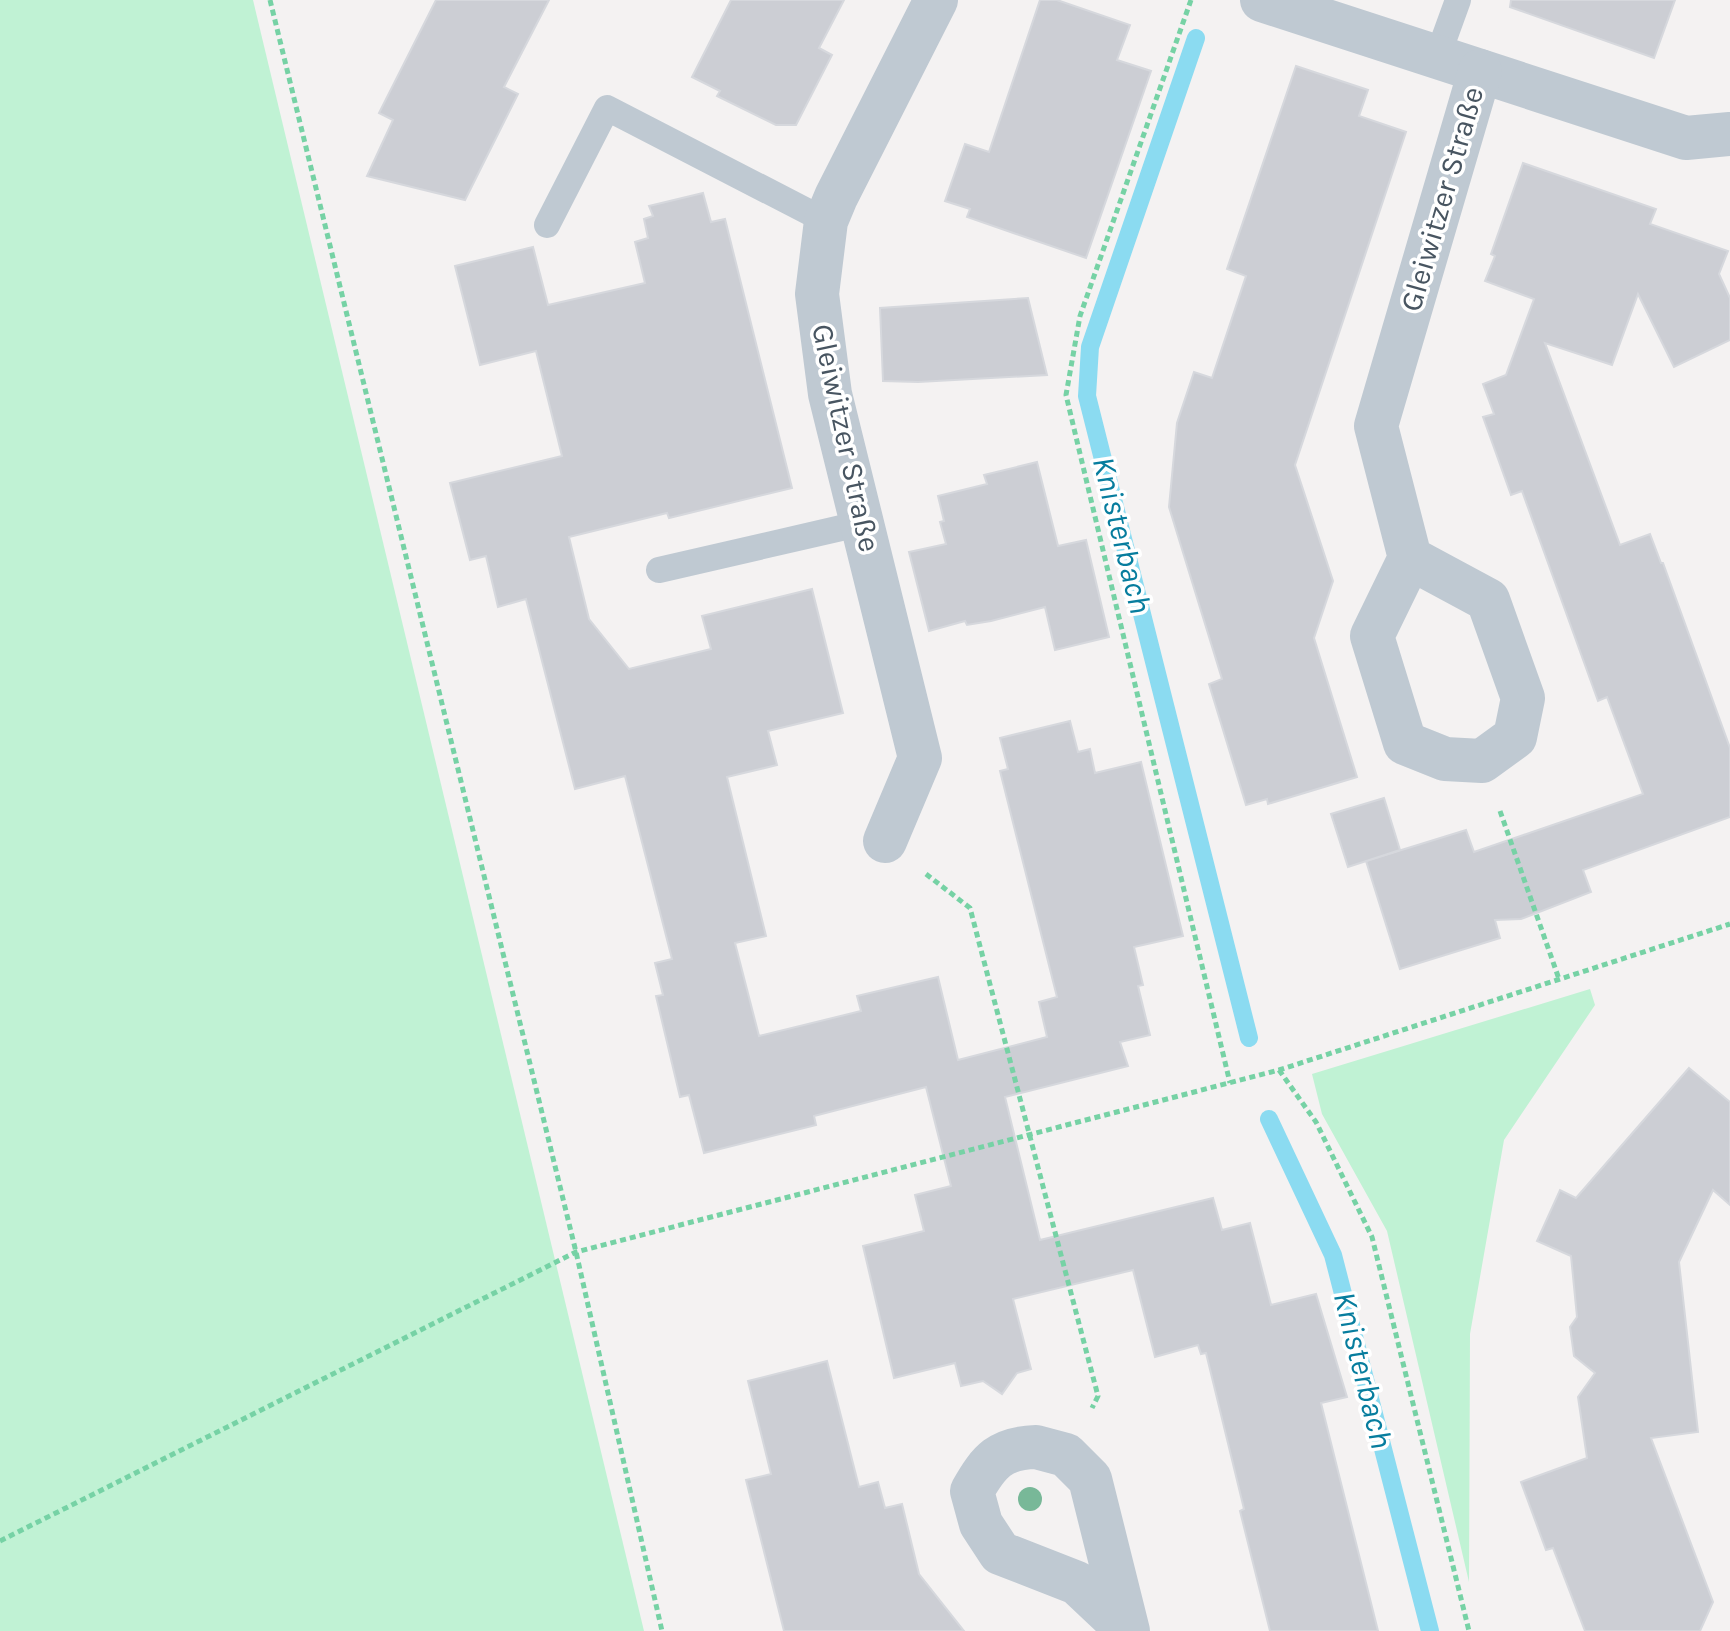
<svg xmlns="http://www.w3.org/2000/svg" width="1730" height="1631" font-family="Karla,sans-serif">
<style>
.green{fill:#c0f2d4}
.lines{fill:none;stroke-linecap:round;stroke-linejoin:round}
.stream{stroke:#8bdbf1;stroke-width:18}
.building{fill:#ccced4;stroke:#d6d8dd;stroke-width:2}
.path{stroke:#76d2a5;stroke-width:5;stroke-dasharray:6 4;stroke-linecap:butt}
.service{stroke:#bfc9d2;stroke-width:26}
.minor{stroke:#bfc9d2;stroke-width:44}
.tree{fill:#78b898}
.labels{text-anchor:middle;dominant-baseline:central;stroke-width:7;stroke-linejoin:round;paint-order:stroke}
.street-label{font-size:30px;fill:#485561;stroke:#fff}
.water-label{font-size:32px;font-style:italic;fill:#077d9e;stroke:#fff}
</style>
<rect width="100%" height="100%" fill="#f4f2f2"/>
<!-- green -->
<g class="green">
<polygon points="0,0 253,0 644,1631 0,1631"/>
<polygon points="1590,989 1595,1005 1504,1140 1470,1334 1469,1582 1387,1231 1322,1114 1312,1074"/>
</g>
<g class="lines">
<!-- stream -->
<g class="stream">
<polyline points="1196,38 1090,347 1087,396 1249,1038"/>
<polyline points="1269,1119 1333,1255 1430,1631"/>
</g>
</g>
<!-- building -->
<g class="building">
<polygon points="436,0 549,0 504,87 518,94 465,200 367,176 393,120 379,113"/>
<polygon points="731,0 844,0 819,48 832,55 796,125 776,125 717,96 720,91 692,77"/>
<polygon points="1040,0 1057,0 1130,25 1117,60 1151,71 1086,258 967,217 970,209 945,201 965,144 989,152"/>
<polygon points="1511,0 1675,0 1654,58 1510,7"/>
<polygon points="1296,66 1368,90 1359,116 1406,132 1295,465 1333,581 1314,638 1357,777 1268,804 1267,799 1246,805 1209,684 1222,679 1169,507 1177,423 1194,372 1212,378 1246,276 1227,269"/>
<polygon points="1523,163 1656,209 1650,224 1728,251 1719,274 1730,298 1730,340 1674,367 1638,294 1612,365 1545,343 1620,545 1650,534 1661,563 1663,563 1730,748 1730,817 1583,870 1591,892 1521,919 1495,920 1500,938 1400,969 1366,861 1466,830 1474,852 1643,794 1607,697 1598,701 1522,491 1511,495 1483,417 1494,414 1483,384 1506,375 1534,299 1485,281 1495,256 1491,254"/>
<polygon points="703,193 711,222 725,219 792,488 669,518 667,513 569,537 589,619 629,669 711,649 702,616 812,589 843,713 768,731 777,765 727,777 766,936 735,943 759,1036 861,1011 857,996 938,977 958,1060 1047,1037 1039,1002 1057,997 1000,771 1008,769 1000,738 1070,721 1078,752 1090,749 1095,773 1141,762 1183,936 1134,947 1143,985 1138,986 1150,1035 1120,1042 1128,1066 1005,1097 1040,1240 1213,1198 1222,1230 1250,1223 1271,1305 1316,1294 1347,1397 1321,1403 1378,1631 1270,1631 1240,1511 1244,1509 1206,1353 1201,1354 1198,1345 1155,1357 1133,1270 1013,1299 1031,1369 1017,1373 1002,1394 983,1381 961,1386 955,1363 894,1378 863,1246 924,1231 915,1195 951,1186 926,1087 814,1116 816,1125 704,1153 689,1095 680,1097 656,996 663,995 655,963 672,959 625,776 575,789 526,599 498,607 486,556 470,560 450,483 562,456 536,351 480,365 455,266 533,247 548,305 645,283 635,242 648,238 644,219 653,216 649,206"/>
<polygon points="1028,298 1047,375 918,382 883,381 880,308"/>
<polygon points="1037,462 1058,546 1086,540 1109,637 1055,650 1045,607 991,621 967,625 965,621 929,631 909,552 946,544 940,522 944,521 938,496 987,484 984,475"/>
<polygon points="1384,798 1400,850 1348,867 1331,814"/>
<polygon points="1689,1068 1730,1102 1730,1205 1713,1190 1679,1262 1698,1432 1651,1438 1713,1602 1700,1631 1585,1631 1553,1548 1546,1550 1521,1482 1587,1458 1578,1397 1595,1373 1574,1356 1570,1327 1577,1317 1571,1256 1537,1241 1560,1190 1576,1198"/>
<polygon points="827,1361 859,1487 878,1482 885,1508 902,1504 919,1574 964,1631 784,1631 746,1480 771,1474 748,1381"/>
</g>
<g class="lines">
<!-- path -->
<g class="path">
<polyline points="270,0 576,1252 662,1631"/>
<polyline points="1191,0 1080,316 1066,395 1230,1083"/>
<polyline points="1500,811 1559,979"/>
<polyline points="926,874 970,908 1098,1396 1092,1408"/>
<polyline points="1279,1070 1316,1122 1372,1237 1469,1631"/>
<polyline points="0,1541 576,1252 1279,1070 1730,924"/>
</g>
<!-- service -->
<g class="service">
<polyline points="1437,58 1458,0"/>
<polyline points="547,225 607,108 826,221"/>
<polyline points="659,570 863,523"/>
</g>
<!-- minor -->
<g class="minor">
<polyline points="1262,0 1686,138 1730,134"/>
<polyline points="1410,558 1488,600 1523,698 1515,737 1482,761 1445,759 1405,743 1372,636 1410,558 1376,426 1480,71"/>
<polyline points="885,841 920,758 830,394 817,294 826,221 836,197 936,0"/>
<path d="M 1036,1447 L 1066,1455 L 1090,1479 L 1128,1631 L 1077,1583 L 1000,1553 L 981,1524 L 972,1491 C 989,1461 1000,1448 1036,1447 Z"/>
</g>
</g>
<!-- trees -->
<circle class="tree" cx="1030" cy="1499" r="12"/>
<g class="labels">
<!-- street labels -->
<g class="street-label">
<text transform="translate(1442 199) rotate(-74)">Gleiwitzer Straße</text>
<text transform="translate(846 438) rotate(78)">Gleiwitzer Straße</text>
</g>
<!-- water labels -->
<g class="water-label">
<text transform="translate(1122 535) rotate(76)">Knisterbach</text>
<text transform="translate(1363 1370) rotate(76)">Knisterbach</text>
</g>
</g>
</svg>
